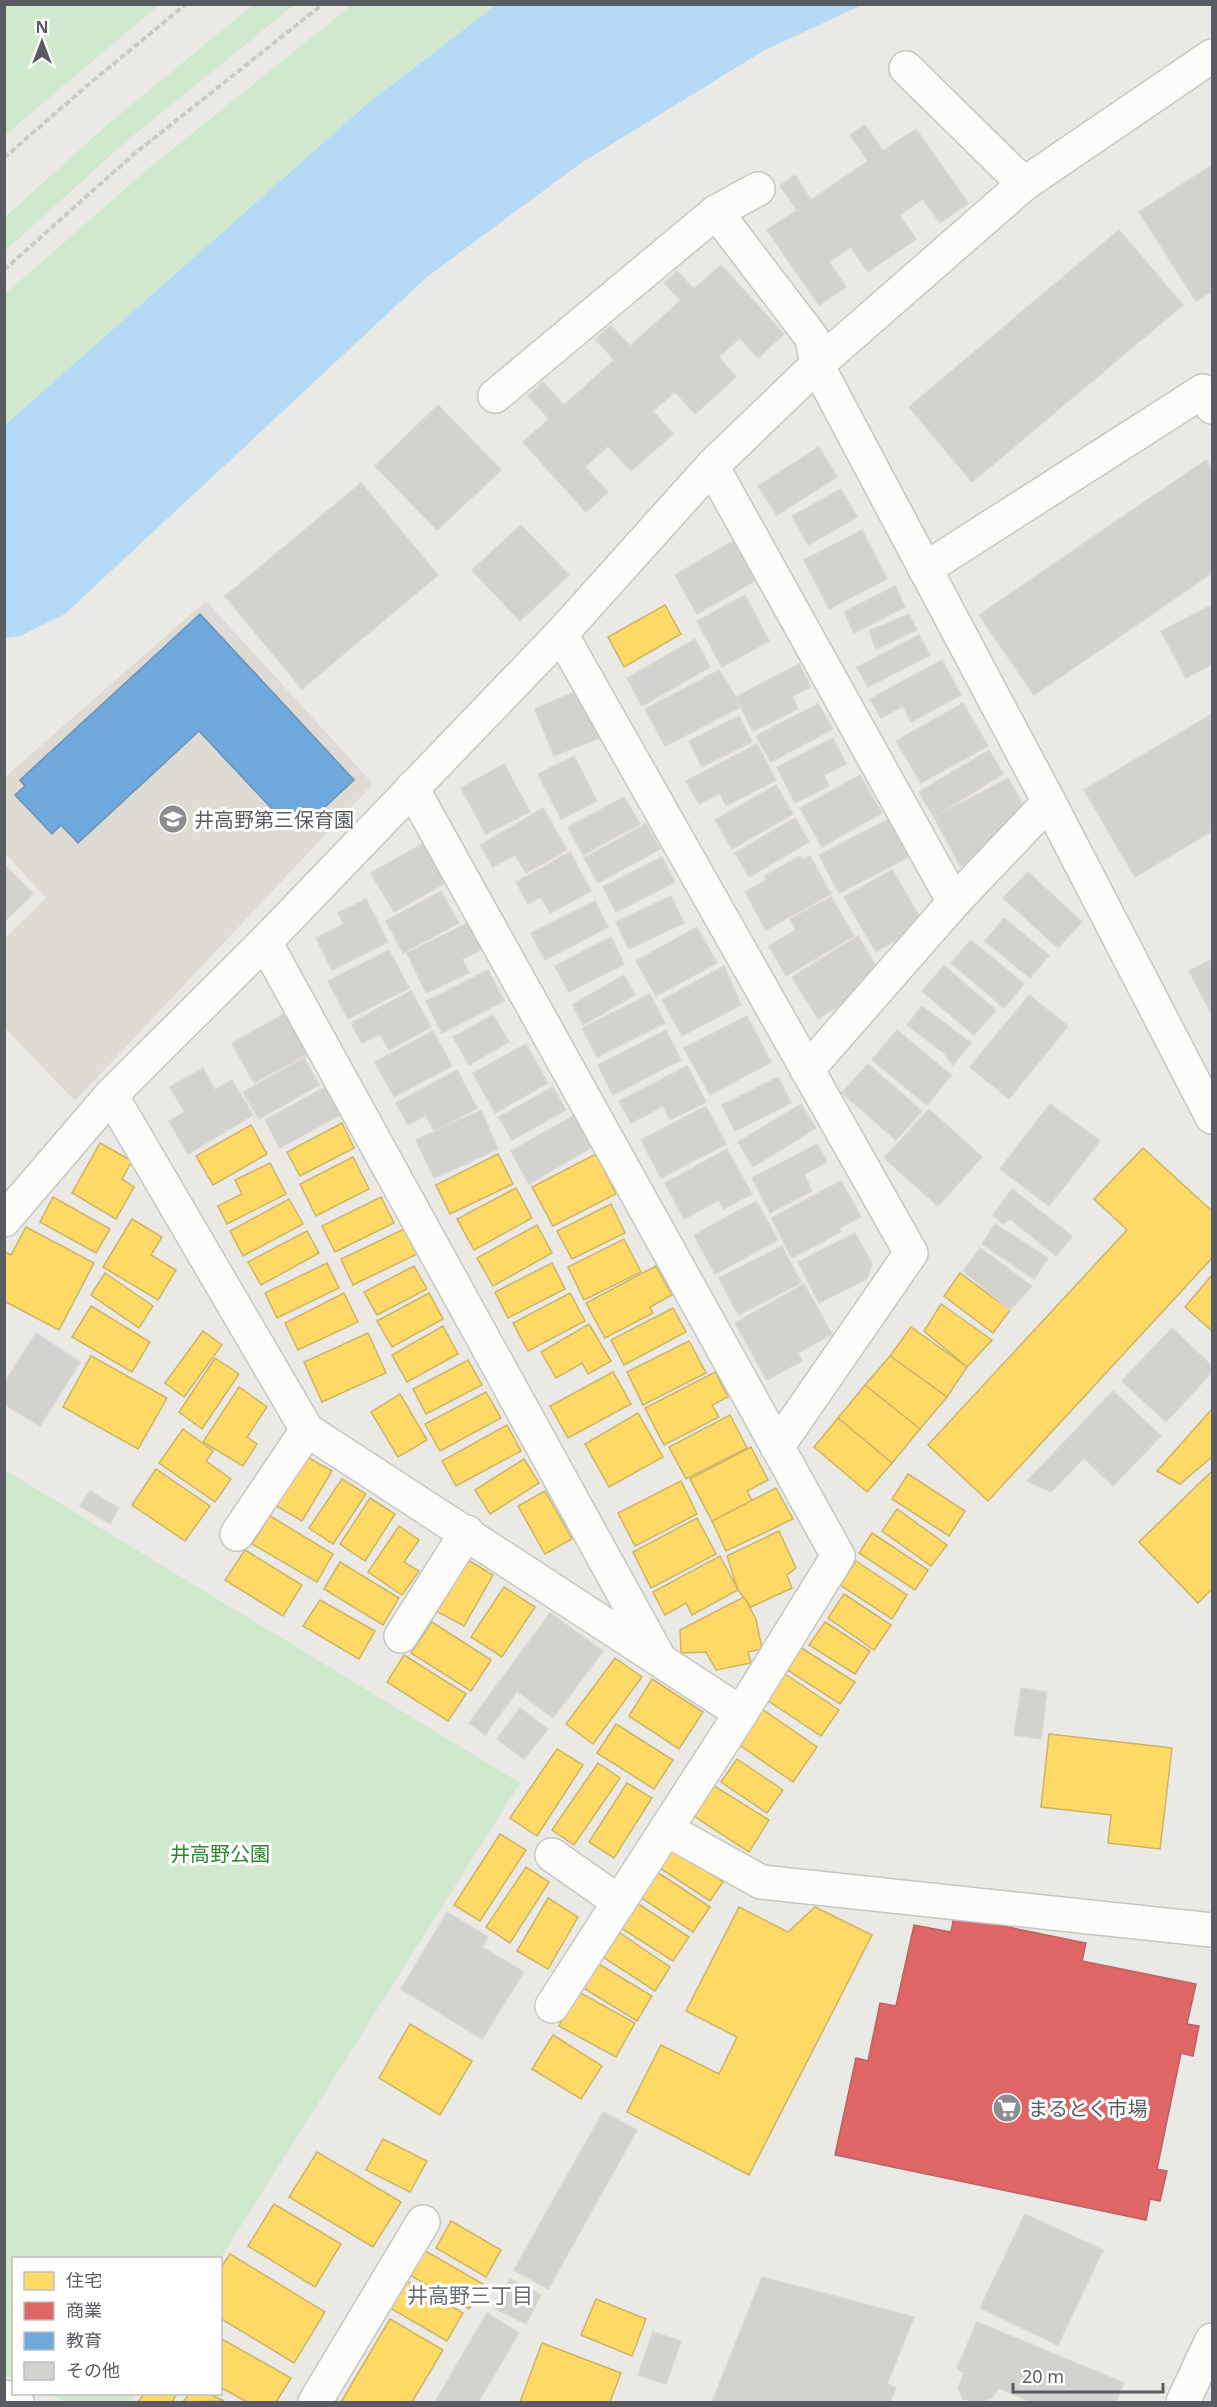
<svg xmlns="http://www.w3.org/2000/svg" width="1217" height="2407" font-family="'Noto Sans','Noto Sans JP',sans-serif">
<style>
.education{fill:#dddbd3}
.green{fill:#d0e8cd}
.water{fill:#b5daf7}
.homes{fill:#ffd966;stroke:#cdb465;stroke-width:1.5}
.shops{fill:#e06666;stroke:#b86365;stroke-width:1.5}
.schools{fill:#6fa8dc;stroke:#6892b7;stroke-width:1.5}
.building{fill:#d3d2ce;stroke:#dad7d2;stroke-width:1.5}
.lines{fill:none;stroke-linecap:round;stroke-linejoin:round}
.minor-casing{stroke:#c6c6c4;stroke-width:36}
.path{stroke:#c6ccc9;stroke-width:4;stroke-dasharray:6 3;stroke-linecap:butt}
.minor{stroke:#fcfcfb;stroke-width:33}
.labels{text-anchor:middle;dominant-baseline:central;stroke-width:6;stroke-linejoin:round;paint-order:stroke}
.poi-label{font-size:20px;fill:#595d62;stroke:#fff;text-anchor:start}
.park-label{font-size:20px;fill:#2e8433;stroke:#fff}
.neighbourhood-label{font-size:21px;fill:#6a6f74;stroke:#fff}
</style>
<rect width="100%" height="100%" fill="#eae9e3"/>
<!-- education -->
<polygon class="education" points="206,601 373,784 75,1101 5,1028 5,938 46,898 5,853 5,777"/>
<!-- green -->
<g class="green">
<polygon points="5,4 159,4 159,5 5,135"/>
<polygon points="253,5 294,5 123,144 5,251 5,217 107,125"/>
<polygon points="352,5 496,5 367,104 5,425 4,295 148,169"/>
<polygon points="5,1470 520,1783 220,2259 14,2258 13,2378 4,2374"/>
<polygon points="48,2394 136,2394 130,2402 67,2402"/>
</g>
<!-- water -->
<polygon class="water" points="496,5 862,5 765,50 581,163 427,277 65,614 20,636 5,638 5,425 367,104"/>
<!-- homes -->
<g class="homes">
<polygon points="665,605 681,634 624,667 608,637"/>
<polygon points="342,1123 354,1148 300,1176 287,1152"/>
<polygon points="251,1125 267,1154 213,1185 196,1156"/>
<polygon points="100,1143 132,1161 122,1179 134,1187 116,1219 72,1193"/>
<polygon points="1143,1148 1212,1211 1212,1258 988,1501 928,1445 1127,1230 1094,1199"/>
<polygon points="498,1154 513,1184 450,1214 436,1185"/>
<polygon points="596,1154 616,1194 553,1226 532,1187"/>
<polygon points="353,1157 369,1189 316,1216 300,1184"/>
<polygon points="270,1163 286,1194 227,1224 218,1206 242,1194 235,1180"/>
<polygon points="516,1188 532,1218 474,1250 457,1219"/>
<polygon points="53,1197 110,1229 96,1253 40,1222"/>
<polygon points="381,1197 394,1223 335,1252 322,1226"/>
<polygon points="289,1199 303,1224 243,1256 230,1231"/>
<polygon points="611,1204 625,1233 572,1259 557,1231"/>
<polygon points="132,1219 162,1237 151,1255 176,1270 158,1300 103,1267"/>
<polygon points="537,1225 552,1253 493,1286 477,1258"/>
<polygon points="26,1227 94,1263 59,1330 4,1301 4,1252 11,1255"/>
<polygon points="404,1229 417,1254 353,1285 341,1259"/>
<polygon points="307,1231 319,1253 261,1285 248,1262"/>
<polygon points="624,1239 641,1272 584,1300 568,1267"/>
<polygon points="327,1263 339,1288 277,1318 265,1293"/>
<polygon points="552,1263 565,1289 508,1318 495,1292"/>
<polygon points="414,1266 427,1289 377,1315 364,1292"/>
<polygon points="656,1266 672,1295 650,1307 653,1313 605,1338 586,1303"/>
<polygon points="105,1273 153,1306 139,1328 91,1295"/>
<polygon points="960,1273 1010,1310 993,1333 944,1296"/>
<polygon points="1212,1275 1212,1331 1185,1307"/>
<polygon points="344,1293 358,1322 298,1350 285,1323"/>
<polygon points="429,1293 443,1319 392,1347 377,1321"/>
<polygon points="570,1293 585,1321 528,1351 513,1323"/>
<polygon points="941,1304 992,1340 967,1367 924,1331"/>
<polygon points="91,1306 150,1342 132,1372 72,1337"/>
<polygon points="673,1308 686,1332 624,1365 611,1340"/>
<polygon points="589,1324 611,1361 588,1374 582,1363 556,1378 541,1352"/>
<polygon points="443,1326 458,1354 407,1382 392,1355"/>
<polygon points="911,1327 967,1367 947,1397 890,1356"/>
<polygon points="203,1331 222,1345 184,1397 165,1383"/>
<polygon points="368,1333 386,1373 322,1402 304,1362"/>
<polygon points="689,1341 706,1373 643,1405 627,1372"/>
<polygon points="91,1356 167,1398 138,1449 63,1407"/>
<polygon points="890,1356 947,1397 920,1429 865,1385"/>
<polygon points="215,1358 239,1374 202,1429 179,1412"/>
<polygon points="468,1360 482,1385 426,1414 413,1389"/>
<polygon points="613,1372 631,1404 568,1438 550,1406"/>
<polygon points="715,1372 728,1397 712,1405 719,1417 664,1445 645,1408"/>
<polygon points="865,1385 920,1429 892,1463 838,1418"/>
<polygon points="239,1387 267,1407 247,1437 257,1444 243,1466 203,1442"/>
<polygon points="486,1392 501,1418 440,1451 425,1424"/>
<polygon points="400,1394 427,1440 398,1457 371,1412"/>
<polygon points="1212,1409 1212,1457 1180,1484 1157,1471"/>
<polygon points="638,1413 663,1457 609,1487 585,1444"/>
<polygon points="730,1415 747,1448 686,1479 669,1447"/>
<polygon points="838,1418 892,1463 867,1492 814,1447"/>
<polygon points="507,1425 521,1451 456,1486 442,1461"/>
<polygon points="183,1429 213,1451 206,1461 231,1479 215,1502 159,1463"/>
<polygon points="751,1447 768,1480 747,1491 752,1501 712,1521 690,1479"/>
<polygon points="302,1454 332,1471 302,1521 273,1504"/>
<polygon points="524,1459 539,1483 490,1514 475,1490"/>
<polygon points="156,1469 210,1506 185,1541 132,1505"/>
<polygon points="1212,1471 1212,1589 1198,1603 1139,1542"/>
<polygon points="908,1474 965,1511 949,1536 892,1499"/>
<polygon points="342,1479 366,1494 333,1544 309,1528"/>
<polygon points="681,1481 697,1514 635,1546 618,1513"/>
<polygon points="776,1488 793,1519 726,1551 712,1521"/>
<polygon points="545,1491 572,1539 545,1554 518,1506"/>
<polygon points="370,1498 395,1514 365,1561 340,1544"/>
<polygon points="897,1509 947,1545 931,1566 882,1531"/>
<polygon points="270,1516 333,1554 317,1582 252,1544"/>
<polygon points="697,1518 716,1554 651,1588 633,1552"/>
<polygon points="399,1526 419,1540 404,1562 419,1571 402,1595 368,1572"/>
<polygon points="779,1531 796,1568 787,1575 792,1588 751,1607 738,1590 727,1556"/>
<polygon points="872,1533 928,1570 915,1590 859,1553"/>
<polygon points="245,1550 302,1585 283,1616 225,1580"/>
<polygon points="720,1556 738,1590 692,1615 686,1603 665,1615 653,1592"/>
<polygon points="465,1558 493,1575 464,1626 434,1610"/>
<polygon points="856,1561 907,1595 892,1619 840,1585"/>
<polygon points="340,1562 399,1598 383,1625 324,1589"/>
<polygon points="504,1587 535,1607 502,1657 471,1637"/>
<polygon points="844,1594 891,1625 874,1650 828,1618"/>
<polygon points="744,1597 756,1619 762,1649 748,1652 751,1663 716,1670 706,1652 681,1653 680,1630"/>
<polygon points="320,1600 375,1631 359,1659 303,1626"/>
<polygon points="432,1622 491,1660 471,1691 411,1653"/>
<polygon points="825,1622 870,1651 855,1674 809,1645"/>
<polygon points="800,1647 855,1682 840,1704 786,1669"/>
<polygon points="404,1655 466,1694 448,1721 387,1682"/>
<polygon points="615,1658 642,1677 593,1744 566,1724"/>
<polygon points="785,1674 839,1710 821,1736 767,1700"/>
<polygon points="652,1679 703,1712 679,1749 629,1716"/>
<polygon points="762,1709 817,1747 793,1782 738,1744"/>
<polygon points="616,1724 673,1760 654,1789 597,1753"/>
<polygon points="1049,1734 1172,1748 1160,1849 1108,1843 1111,1815 1041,1807"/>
<polygon points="557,1749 583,1765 537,1836 510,1818"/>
<polygon points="737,1759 783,1790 767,1813 721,1782"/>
<polygon points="598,1763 620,1778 574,1845 552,1830"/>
<polygon points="627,1783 652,1798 614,1858 589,1842"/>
<polygon points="711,1784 769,1820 749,1852 692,1815"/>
<polygon points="500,1834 526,1850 480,1921 454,1905"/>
<polygon points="673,1848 723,1882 710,1901 660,1868"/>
<polygon points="526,1867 549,1882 510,1943 486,1927"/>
<polygon points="657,1872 710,1907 693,1932 640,1897"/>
<polygon points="548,1898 578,1917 548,1969 517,1951"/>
<polygon points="637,1903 689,1937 673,1961 621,1928"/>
<polygon points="739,1907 788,1932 815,1907 872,1935 749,2175 627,2112 661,2045 719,2074 737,2037 686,2011"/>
<polygon points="620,1933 670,1967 655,1991 603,1957"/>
<polygon points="597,1963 652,1996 637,2021 582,1987"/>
<polygon points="577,1991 635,2023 616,2057 559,2026"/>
<polygon points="410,2024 472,2061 440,2115 379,2078"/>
<polygon points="553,2035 602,2066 581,2099 532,2069"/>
<polygon points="383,2139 427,2161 410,2192 366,2170"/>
<polygon points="317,2152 401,2202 373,2247 289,2197"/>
<polygon points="274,2204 341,2244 315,2287 248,2246"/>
<polygon points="451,2221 501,2250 486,2277 436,2248"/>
<polygon points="422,2249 483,2284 469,2309 408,2274"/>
<polygon points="230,2254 325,2312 294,2363 220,2318 220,2269"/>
<polygon points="405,2280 463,2313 447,2341 390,2308"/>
<polygon points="596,2299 646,2319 632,2356 581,2335"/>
<polygon points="390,2319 443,2350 412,2402 341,2402"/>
<polygon points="220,2338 291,2378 276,2402 247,2402 220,2387"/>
<polygon points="542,2343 621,2373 610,2402 520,2402"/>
<polygon points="144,2394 177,2394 172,2402 138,2402"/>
<polygon points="189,2394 210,2394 224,2401 183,2402"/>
</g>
<!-- shops -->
<polygon class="shops" points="954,1916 1086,1943 1082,1961 1196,1984 1187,2024 1199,2026 1193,2056 1181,2053 1157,2169 1167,2171 1160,2201 1150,2199 1146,2220 835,2155 856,2058 868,2061 880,2003 896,2006 914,1925 951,1932"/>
<!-- schools -->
<polygon class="schools" points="200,614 354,780 309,822 300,813 287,825 199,731 78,843 61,825 52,834 15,795 25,786 20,780"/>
<!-- building -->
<g class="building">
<polygon points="865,125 883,151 916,129 968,203 940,223 923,199 899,215 916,239 868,272 851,247 829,262 846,287 819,305 767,230 797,210 780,186 795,175 811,200 868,161 850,135"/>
<polygon points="1212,165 1212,291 1196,301 1139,212"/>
<polygon points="1119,230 1183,305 972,482 909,407"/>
<polygon points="721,265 784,334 758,358 740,338 719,357 736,377 695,414 675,392 653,411 673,434 631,471 608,446 585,467 608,492 586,512 523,442 549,419 528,396 543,382 564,405 614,360 596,339 611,325 630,346 681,300 664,283 677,271 694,289"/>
<polygon points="438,405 501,470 437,530 375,466"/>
<polygon points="819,447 837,477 777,515 758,486"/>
<polygon points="1206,460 1212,469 1212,573 1034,695 979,615"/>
<polygon points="361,483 438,575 302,689 225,596"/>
<polygon points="841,489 857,517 808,545 792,516"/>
<polygon points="521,525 569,575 520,621 472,570"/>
<polygon points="862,530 887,579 829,609 804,560"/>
<polygon points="735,540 758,579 697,614 675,575"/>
<polygon points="895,586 905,607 854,633 844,612"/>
<polygon points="745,595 769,641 722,667 697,621"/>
<polygon points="1212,605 1212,664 1186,678 1161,631"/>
<polygon points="909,614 917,630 876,649 869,631"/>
<polygon points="919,635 930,655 868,687 857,667"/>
<polygon points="695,639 710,667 642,706 627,678"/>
<polygon points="942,660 961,695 911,722 903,706 881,718 870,699"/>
<polygon points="799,664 811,687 792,696 798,709 753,731 736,697"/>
<polygon points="719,670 736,697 739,708 665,746 645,709"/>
<polygon points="579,690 599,738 554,756 535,709"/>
<polygon points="963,703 988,746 921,783 896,741"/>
<polygon points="818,704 833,729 771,762 756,736"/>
<polygon points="1212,714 1212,831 1135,877 1084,790"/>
<polygon points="739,716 752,742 702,767 689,741"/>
<polygon points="833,738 846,764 824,775 829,786 795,803 777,767"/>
<polygon points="757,744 776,780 726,806 720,793 699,804 686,781"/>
<polygon points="989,750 1003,774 934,817 919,792"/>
<polygon points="574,756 597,801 561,819 538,774"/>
<polygon points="504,764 530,812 486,834 461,788"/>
<polygon points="860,775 882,813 822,847 800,808"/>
<polygon points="1008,778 1030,818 1008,842 960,866 934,817"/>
<polygon points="776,785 793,814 732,849 715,820"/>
<polygon points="624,797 640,824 583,855 568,827"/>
<polygon points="543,808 567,850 526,873 515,855 493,867 480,845"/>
<polygon points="795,818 809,842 749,877 735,853"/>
<polygon points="889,819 909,857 839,893 819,855"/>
<polygon points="646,824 660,849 598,883 584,858"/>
<polygon points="424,843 447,882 394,912 371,873"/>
<polygon points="570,852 591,891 550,913 541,897 528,904 516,882"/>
<polygon points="800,856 802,860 810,856 831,894 766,930 745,892 766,880 764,876"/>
<polygon points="662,857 675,882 616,912 603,887"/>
<polygon points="4,864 33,894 4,922"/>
<polygon points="892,870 924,924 876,952 844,897"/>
<polygon points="1028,872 1082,922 1058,948 1003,898"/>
<polygon points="441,891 459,923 403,953 386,921"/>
<polygon points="671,896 684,923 629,949 616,922"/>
<polygon points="831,897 854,936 786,976 769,946 796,930 790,919"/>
<polygon points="366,899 388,942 332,970 316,938 344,924 338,913"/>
<polygon points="595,901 608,927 545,960 531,933"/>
<polygon points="1004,918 1049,955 1030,978 985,941"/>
<polygon points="468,923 481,950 462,959 469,973 426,993 407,953"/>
<polygon points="697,927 717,963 656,996 636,961"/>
<polygon points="858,936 883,978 818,1019 792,977"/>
<polygon points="611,937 624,964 569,992 555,966"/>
<polygon points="971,940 1024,984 1004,1008 951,963"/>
<polygon points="389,950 409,988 348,1019 328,981"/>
<polygon points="1212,959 1212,1015 1189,971"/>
<polygon points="724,966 741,1005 682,1036 662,1000"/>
<polygon points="944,966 996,1010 974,1035 922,991"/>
<polygon points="488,970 504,1001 442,1033 426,1001"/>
<polygon points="624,975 635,995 583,1025 572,1005"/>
<polygon points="411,991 431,1027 389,1050 380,1034 362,1043 351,1023"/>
<polygon points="650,994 665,1023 597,1057 582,1028"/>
<polygon points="1029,995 1068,1026 1009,1099 970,1067"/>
<polygon points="922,1006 971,1043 953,1065 944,1053 907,1025"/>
<polygon points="286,1013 308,1054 254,1083 232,1043"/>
<polygon points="493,1015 509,1042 469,1065 453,1037"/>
<polygon points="747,1016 771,1062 710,1095 684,1048"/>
<polygon points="666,1030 681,1060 613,1095 598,1065"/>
<polygon points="897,1030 951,1075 927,1105 872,1060"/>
<polygon points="433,1031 452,1066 394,1097 375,1062"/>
<polygon points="526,1044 548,1083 495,1113 473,1073"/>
<polygon points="304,1058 319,1085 259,1119 243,1092"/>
<polygon points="868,1064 922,1111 896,1140 842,1093"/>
<polygon points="687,1066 706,1102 670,1120 663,1106 631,1123 619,1101"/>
<polygon points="203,1068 215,1090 232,1080 253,1115 188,1154 169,1121 185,1112 170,1087"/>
<polygon points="457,1070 477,1108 434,1131 426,1115 408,1125 396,1103"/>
<polygon points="778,1077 791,1103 735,1131 722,1105"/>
<polygon points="327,1086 342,1114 280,1148 265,1120"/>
<polygon points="553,1087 566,1110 512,1140 499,1117"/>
<polygon points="801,1104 816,1128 753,1167 738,1142"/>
<polygon points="1050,1104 1100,1141 1049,1206 1000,1169"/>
<polygon points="706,1106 726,1144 661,1178 641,1140"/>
<polygon points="929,1109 982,1157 938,1206 884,1158"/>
<polygon points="481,1110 498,1149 434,1178 416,1140"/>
<polygon points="578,1113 596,1145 529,1184 511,1151"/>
<polygon points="817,1144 827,1162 804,1174 812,1191 770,1213 752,1178"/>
<polygon points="727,1149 752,1194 723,1209 719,1200 684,1219 665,1183"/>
<polygon points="841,1181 861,1217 839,1228 841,1232 792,1258 771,1218"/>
<polygon points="1012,1189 1072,1236 1056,1256 1010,1219 1003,1224 993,1215"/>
<polygon points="756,1201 778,1240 715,1274 694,1235"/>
<polygon points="995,1224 1048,1258 1034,1279 982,1244"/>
<polygon points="855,1233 872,1264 867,1279 819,1303 798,1262"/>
<polygon points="782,1246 801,1283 738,1315 719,1278"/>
<polygon points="980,1248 1032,1286 1010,1310 963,1271"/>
<polygon points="804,1284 832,1334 798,1353 802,1361 767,1380 735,1323"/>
<polygon points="1172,1328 1212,1366 1212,1372 1166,1422 1122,1381"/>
<polygon points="36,1333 80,1362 40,1426 4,1404 4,1383"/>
<polygon points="1113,1391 1161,1436 1113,1486 1084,1458 1051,1492 1027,1481"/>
<polygon points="90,1491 119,1508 110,1524 80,1506"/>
<polygon points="550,1613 603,1651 553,1718 517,1691 485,1735 469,1723"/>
<polygon points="1021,1688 1047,1692 1041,1739 1014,1735"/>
<polygon points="520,1708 548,1729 524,1759 497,1739"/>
<polygon points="447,1912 488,1937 482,1947 524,1972 482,2039 401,1989"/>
<polygon points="603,2112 637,2130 548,2289 514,2270"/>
<polygon points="1025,2214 1103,2250 1058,2345 980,2308"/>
<polygon points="762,2277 914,2317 887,2384 896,2388 890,2402 712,2402"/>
<polygon points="510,2279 541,2295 526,2324 494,2308"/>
<polygon points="487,2313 519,2333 478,2402 435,2402"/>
<polygon points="977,2322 1124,2383 1116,2402 1031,2402 999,2388 991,2398 979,2402 963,2399 958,2388 964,2373 957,2368"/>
<polygon points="653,2332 681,2341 666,2384 638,2375"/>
</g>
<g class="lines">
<!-- minor casing -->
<g class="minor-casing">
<g id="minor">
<polyline points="906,68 1024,184"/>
<polyline points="716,212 812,338 817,365 1049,802 1212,1117"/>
<polyline points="495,396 716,212 758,189"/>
<polyline points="712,466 954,902"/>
<polyline points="925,569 1203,391 1212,407"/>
<polyline points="561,634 911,1253 777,1447"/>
<polyline points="412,788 838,1556 741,1713 552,2006"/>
<polyline points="265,942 659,1658"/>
<polyline points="807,1070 954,902 1049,802"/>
<polyline points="111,1095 307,1430 741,1713"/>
<polyline points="4,1220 111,1095 265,942 561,634 712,466 817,365 1024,184 1212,56"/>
<polyline points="237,1534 307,1430"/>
<polyline points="401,1636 467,1532"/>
<polyline points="666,1829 761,1882 1212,1930"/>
<polyline points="552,1855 619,1902"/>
<polyline points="4,2397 17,2402"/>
<polyline points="315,2402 423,2222"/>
<polyline points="1183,2402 1212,2340"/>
</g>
</g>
<!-- path -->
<g class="path">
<polyline points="4,158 89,84 186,4"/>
<polyline points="4,270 134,154 323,4"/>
</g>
<!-- minor -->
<use href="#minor" class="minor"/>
</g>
<!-- icons -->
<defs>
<g id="school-disc" transform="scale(1.5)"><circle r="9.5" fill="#8c8e8f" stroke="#fff"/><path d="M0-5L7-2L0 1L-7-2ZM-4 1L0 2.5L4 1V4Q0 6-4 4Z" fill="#fff"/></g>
<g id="supermarket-disc" transform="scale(1.5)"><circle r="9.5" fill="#8c8e8f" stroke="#fff"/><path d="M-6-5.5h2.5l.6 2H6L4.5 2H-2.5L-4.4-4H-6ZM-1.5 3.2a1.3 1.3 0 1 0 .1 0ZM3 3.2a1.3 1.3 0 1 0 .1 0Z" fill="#fff"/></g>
</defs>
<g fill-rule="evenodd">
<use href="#school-disc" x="173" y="819"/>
<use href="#supermarket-disc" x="1007" y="2108"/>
</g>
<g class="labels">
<!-- poi labels -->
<g class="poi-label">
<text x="194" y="819">井高野第三保育園</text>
<text x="1028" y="2108">まるとく市場</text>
</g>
<!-- park labels -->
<g class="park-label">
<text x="220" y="1853">井高野公園</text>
</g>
<!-- neighbourhood labels -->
<g class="neighbourhood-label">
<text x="470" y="2295">井高野三丁目</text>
</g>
</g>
<!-- border -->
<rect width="1217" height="2407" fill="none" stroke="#595d62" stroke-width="12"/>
<!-- legend -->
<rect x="12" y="2257" width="210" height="138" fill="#ffffff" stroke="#bdbec0" stroke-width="1.5"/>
<rect x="24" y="2272" width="30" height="18" fill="#ffd966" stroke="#bdbec0" stroke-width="1.5"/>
<text x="66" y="2287" font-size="18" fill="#595d62">住宅</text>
<rect x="24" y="2302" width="30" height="18" fill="#e06666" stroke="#bdbec0" stroke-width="1.5"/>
<text x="66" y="2317" font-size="18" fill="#595d62">商業</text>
<rect x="24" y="2332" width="30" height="18" fill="#6fa8dc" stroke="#bdbec0" stroke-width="1.5"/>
<text x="66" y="2347" font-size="18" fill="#595d62">教育</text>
<rect x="24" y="2362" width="30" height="18" fill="#d3d2ce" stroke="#bdbec0" stroke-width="1.5"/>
<text x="66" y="2377" font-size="18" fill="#595d62">その他</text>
<!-- north arrow -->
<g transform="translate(42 42)" stroke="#ffffff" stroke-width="4.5" paint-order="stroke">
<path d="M0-4.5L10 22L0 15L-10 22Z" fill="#595d62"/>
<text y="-9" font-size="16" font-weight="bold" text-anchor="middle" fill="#595d62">N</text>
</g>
<!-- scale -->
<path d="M1013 2383v9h150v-9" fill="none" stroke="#595d62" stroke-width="3"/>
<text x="1022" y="2383" font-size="18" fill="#595d62" stroke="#ffffff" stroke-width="4.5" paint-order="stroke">20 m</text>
</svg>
